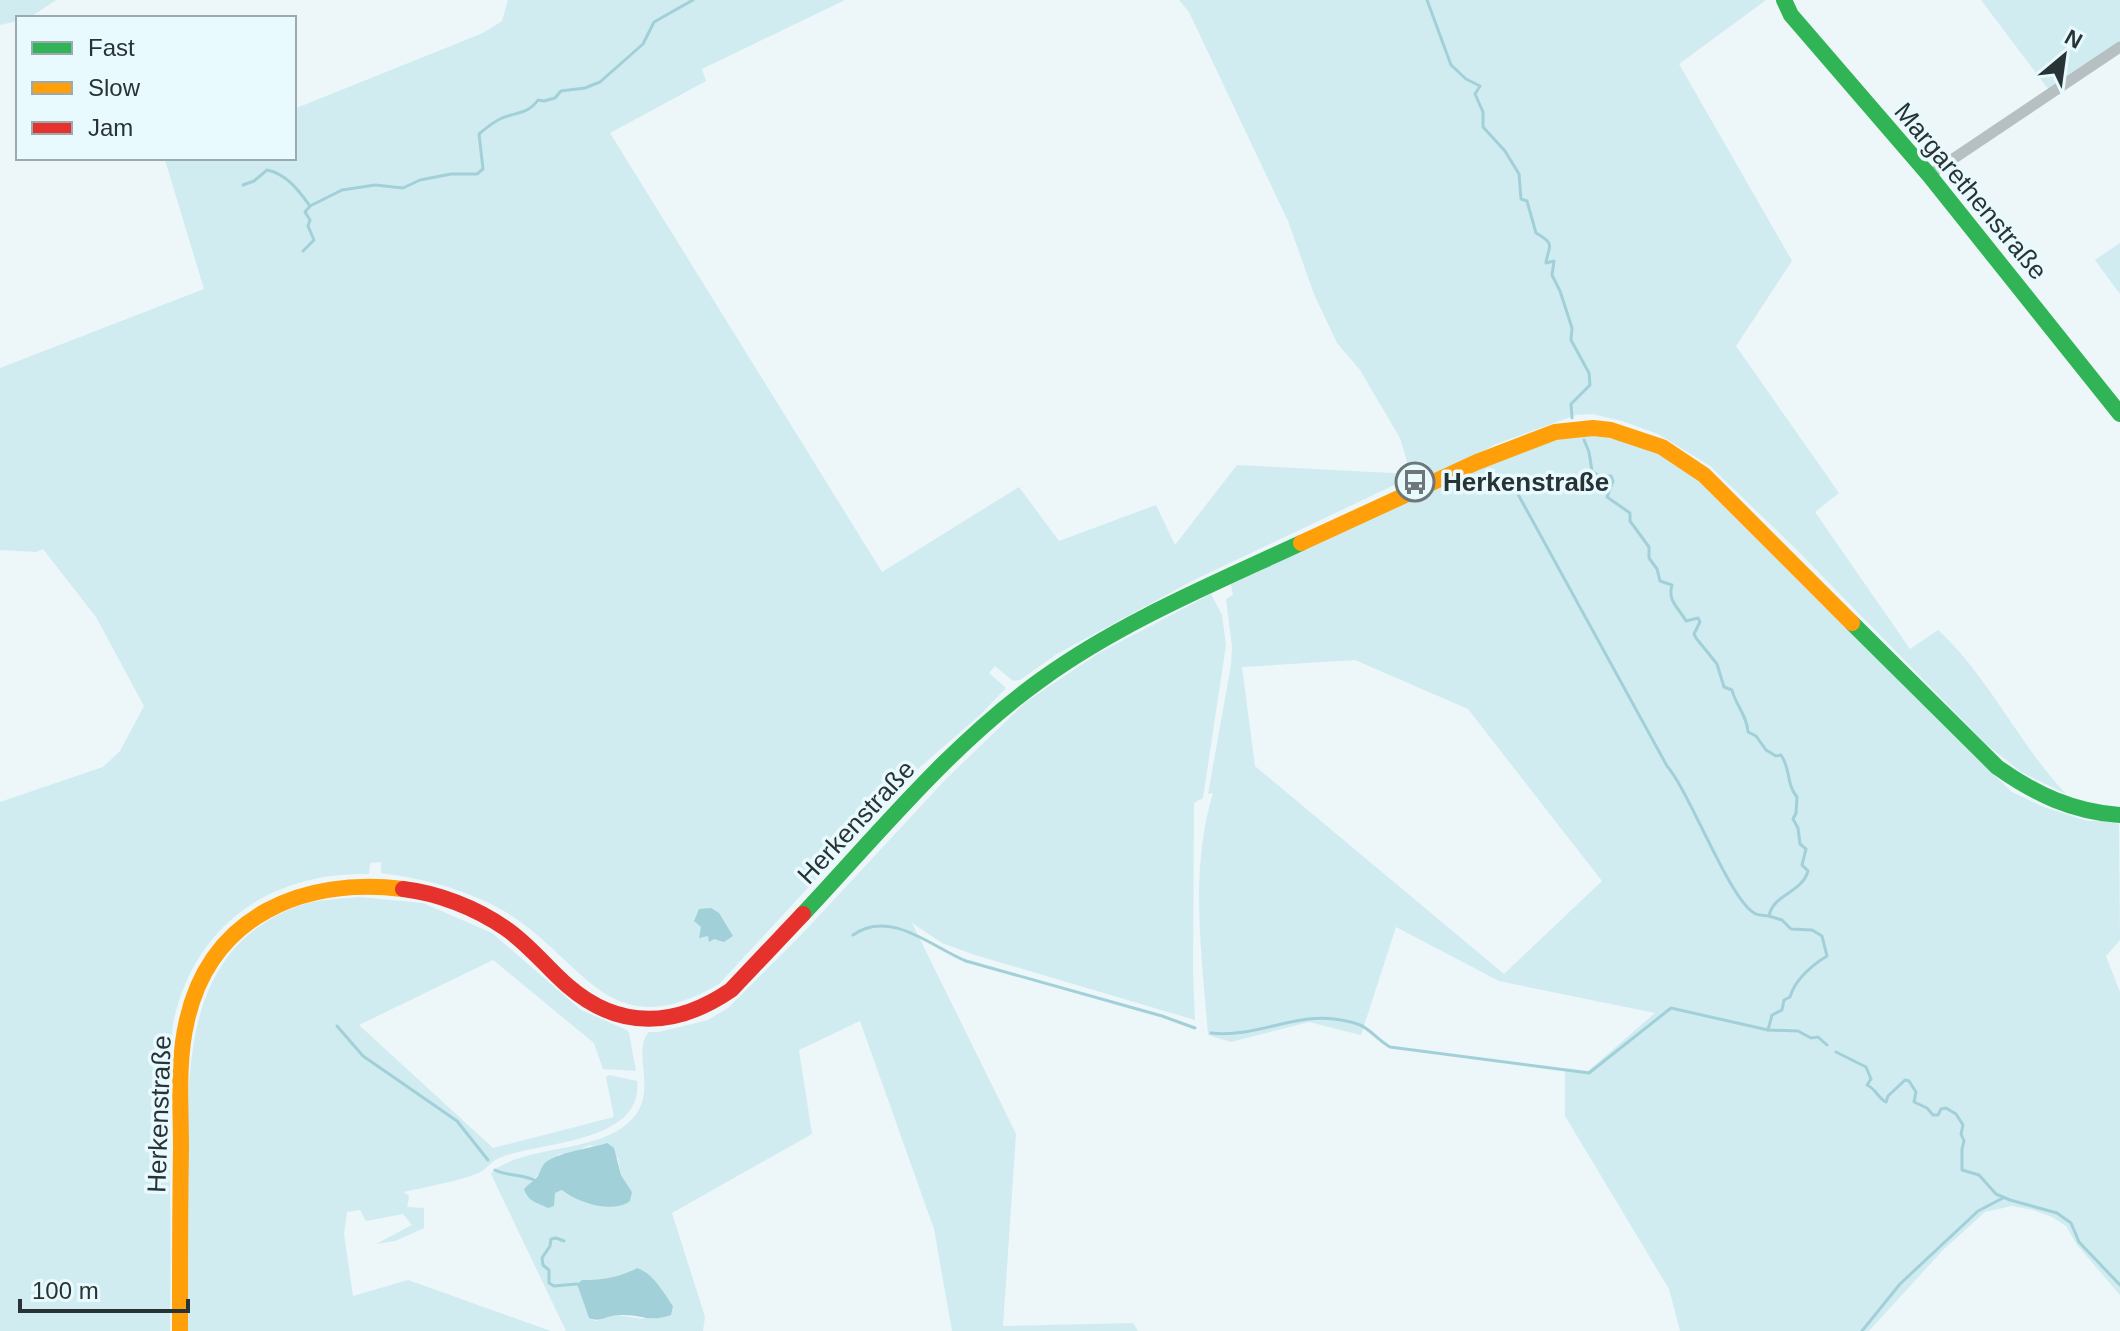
<svg xmlns="http://www.w3.org/2000/svg" width="2120" height="1331" font-family="Helvetica,sans-serif">
<style>
.green{fill:#d0ecf1;fill-rule:evenodd}
.water{fill:#a2d0d9}
.lines{fill:none;stroke-linecap:round;stroke-linejoin:round}
.stream{stroke:#a2d0d9;stroke-width:3}
.street{stroke:#b6c0c2;stroke-width:11}
.fast{stroke:#30b455;stroke-width:16}
.slow{stroke:#ff9f0a;stroke-width:16}
.jam{stroke:#e5322d;stroke-width:16}
.labels{text-anchor:middle;dominant-baseline:central;stroke-width:7;stroke-linejoin:round;paint-order:stroke}
.street-label{font-size:26px;fill:#283335;stroke:#e8fafe}
.poi-label{font-size:26px;font-weight:bold;fill:#283335;stroke:#e8fafe;text-anchor:start}
</style>
<rect width="100%" height="100%" fill="#edf6f9"/>
<!-- green -->
<g class="green">
<polygon points="0,0 56,0 29,18 18,18 18,21 0,25"/>
<path d="M 508,0 L 845,0 L 702,69 L 706,81 L 610,133 L 882,572 L 1019,487 L 1059,541 L 1156,505 L 1175,545 L 1237,465 L 1411,474 L 1411,477 L 1192,581 L 1057,654 L 1020,680 L 1013,681 L 995,666 L 989,673 L 1006,688 L 980,715 L 919,768 L 719,984 C 607,1049 586,960 504,911 C 465,889 425,879 381,873 L 381,862 L 370,863 L 369,874 C 275,872 199,920 175,1015 C 171,1028 172,1043 171,1057 C 168,1102 169,1146 170,1191 C 171,1238 170,1284 170,1331 L 0,1331 L 0,802 L 103,767 L 120,751 L 144,706 L 96,617 L 43,549 L 36,552 L 0,550 L 0,368 L 204,289 L 165,160 L 171,158 L 294,158 L 294,109 L 483,33 L 502,21 Z"/>
<path d="M 1179,0 L 1766,0 L 1679,64 L 1792,261 L 1736,346 L 1839,493 L 1815,512 L 1910,649 L 1938,630 C 1989,677 2018,743 2066,794 L 2021,772 L 1985,743 L 1797,550 L 1710,466 L 1658,434 L 1622,421 L 1592,414 L 1576,415 L 1496,444 L 1437,475 L 1408,465 L 1400,438 L 1360,370 L 1337,343 L 1314,294 L 1288,221 L 1189,12 Z"/>
<polygon points="1981,0 2120,0 2120,42 2049,90"/>
<polygon points="2120,243 2120,294 2095,260"/>
<path d="M 1569,434 C 1622,438 1642,443 1688,469 L 1975,757 L 2012,792 L 2044,807 L 2087,821 L 2114,821 L 2119,825 L 2120,940 L 2106,956 L 2120,992 L 2120,1295 L 2077,1245 L 2066,1226 L 2052,1217 L 2033,1210 L 2012,1206 L 1985,1212 L 1943,1250 L 1869,1331 L 1680,1331 L 1669,1289 L 1565,1116 L 1565,1068 L 1588,1071 L 1655,1013 L 1499,981 L 1396,927 L 1361,1035 L 1309,1022 L 1231,1042 L 1208,1035 C 1202,954 1189,872 1213,793 L 1208,794 L 1231,665 L 1232,647 L 1226,599 L 1233,595 L 1230,580 L 1520,449 ZM 1355,660 L 1468,709 L 1602,881 L 1504,974 L 1255,766 L 1242,667 Z"/>
<path d="M 1211,594 L 1222,615 L 1226,645 L 1203,798 L 1194,803 L 1193,972 L 1195,1020 L 975,955 L 942,943 L 912,923 L 1016,1134 L 1003,1326 L 1133,1323 L 1138,1331 L 952,1331 L 934,1229 L 860,1021 L 799,1050 L 812,1134 L 672,1213 L 705,1317 L 703,1331 L 566,1331 L 491,1174 L 493,1171 C 527,1145 593,1153 627,1124 C 662,1095 630,1053 649,1032 L 659,1032 L 708,1020 L 728,1008 L 803,933 L 946,779 L 1026,702 L 1099,653 ZM 590,1145 L 618,1158 L 621,1175 L 632,1192 C 606,1200 585,1209 563,1190 L 555,1193 L 548,1208 L 524,1189 L 559,1154 L 570,1154 ZM 636,1268 L 644,1319 L 617,1315 L 596,1321 L 589,1318 L 577,1284 L 582,1280 C 604,1280 617,1278 636,1268 Z"/>
<path d="M 359,897 L 423,903 L 492,933 L 581,1010 L 627,1030 L 629,1033 L 636,1071 L 603,1069 L 594,1043 L 493,960 L 359,1025 L 493,1148 L 614,1117 L 606,1077 L 609,1075 L 637,1081 C 644,1145 535,1141 497,1159 C 491,1162 488,1167 482,1171 C 467,1180 424,1187 404,1192 L 409,1196 L 407,1207 L 424,1208 L 424,1228 L 395,1241 L 376,1244 L 412,1225 L 403,1214 L 366,1221 L 360,1210 L 347,1212 L 344,1234 L 353,1296 L 408,1280 L 551,1331 L 188,1331 C 188,1276 189,1221 188,1166 C 187,1065 185,947 299,906 C 317,899 339,899 359,897 Z"/>
</g>
<!-- water -->
<g class="water">
<polygon points="711,908 719,913 733,936 724,942 714,939 709,942 708,936 699,938 701,927 694,921 699,909"/>
<path d="M 607,1143 L 614,1148 L 621,1175 L 632,1192 L 630,1201 C 613,1214 578,1203 562,1190 L 555,1193 L 554,1206 L 548,1208 C 537,1202 529,1203 524,1189 C 528,1184 534,1181 538,1176 C 540,1172 541,1168 544,1164 C 553,1153 593,1148 607,1143 Z"/>
<path d="M 637,1268 C 653,1273 663,1292 673,1306 L 671,1315 C 650,1323 641,1314 620,1315 C 608,1315 600,1323 589,1318 L 577,1284 L 582,1280 C 603,1280 617,1278 637,1268 Z"/>
</g>
<g class="lines">
<!-- stream -->
<g class="stream">
<path d="M 1427,0 L 1451,65 L 1466,79 L 1480,86 L 1475,94 L 1483,112 L 1483,127 L 1505,151 L 1519,174 L 1521,199 L 1527,201 L 1536,233 C 1557,245 1548,246 1546,263 L 1554,261 L 1552,275 L 1560,291 L 1572,328 L 1571,340 L 1589,373 L 1590,385 L 1571,404 L 1572,418"/>
<path d="M 243,185 L 254,181 L 267,170 C 287,174 299,191 310,206 L 342,190 L 375,185 L 403,188 L 420,180 L 451,174 L 477,174 L 483,169 L 479,134 C 486,128 493,122 502,118 C 517,112 528,114 538,100 L 544,101 L 555,98 L 561,91 L 585,88 L 600,82 L 643,44 L 654,22 L 693,0"/>
<polyline points="303,251 314,240 308,226 310,220 305,212 310,206"/>
<path d="M 1584,440 L 1589,452 L 1592,471 L 1599,476 L 1611,476 L 1613,481 L 1607,497 L 1630,513 L 1630,521 L 1649,547 L 1649,558 L 1657,569 L 1660,581 L 1672,585 C 1667,601 1679,608 1686,621 L 1698,618 L 1700,622 L 1694,634 L 1696,638 L 1717,664 L 1724,687 L 1732,690 C 1736,706 1747,715 1748,732 L 1756,736 L 1766,750 L 1776,756 L 1781,755 C 1791,769 1786,784 1797,797 L 1796,813 L 1793,819 L 1798,828 L 1800,844 L 1806,849 L 1802,865 L 1808,871 C 1802,893 1773,894 1769,916 L 1782,920 L 1791,929 L 1812,930 L 1822,936 L 1827,956 C 1811,966 1795,980 1790,997 L 1784,1000 L 1782,1010 L 1772,1015 L 1768,1030 L 1798,1031 L 1811,1038 L 1818,1037 L 1827,1045"/>
<path d="M 1508,476 L 1667,766 C 1690,792 1731,904 1756,914 C 1760,916 1765,915 1769,916"/>
<path d="M 853,935 C 890,908 933,948 966,961 L 1162,1016 L 1195,1028"/>
<polyline points="337,1026 363,1056 457,1121 488,1160"/>
<path d="M 1211,1033 C 1263,1039 1304,1004 1360,1025 C 1370,1029 1379,1041 1390,1047 L 1589,1073 L 1671,1008 L 1768,1030"/>
<path d="M 1836,1052 L 1866,1067 L 1871,1079 L 1867,1085 C 1876,1089 1878,1098 1886,1102 L 1888,1096 L 1905,1080 L 1909,1081 L 1916,1092 L 1914,1102 L 1927,1108 L 1933,1115 L 1938,1115 L 1941,1109 L 1946,1108 L 1956,1114 L 1963,1125 L 1961,1134 L 1964,1141 L 1962,1149 L 1962,1170 L 1979,1175 L 1996,1194 L 2010,1200 L 2057,1213 L 2071,1223 L 2079,1242 L 2120,1285"/>
<path d="M 495,1170 C 506,1176 521,1174 534,1180"/>
<polyline points="564,1241 556,1238 551,1239 550,1246 542,1258 543,1265 549,1270 549,1283 554,1286 577,1284"/>
<polyline points="1862,1331 1900,1284 1978,1211 2003,1198"/>
</g>
<!-- street -->
<polyline class="street" points="1929,175 2120,47"/>
<!-- fast -->
<g class="fast">
<polyline points="1784,0 1791,15 1929,175 2120,414"/>
<path d="M 1852,623 L 1997,767 C 2035,794 2073,812 2120,815"/>
<path d="M 803,914 C 879,833 951,744 1042,679 C 1121,622 1213,584 1301,543"/>
</g>
<!-- slow -->
<g class="slow">
<polyline points="1301,543 1477,462 1555,432 1593,428 1611,430 1662,447 1704,475 1852,623"/>
<path d="M 180,1331 C 180,1270 180,1209 181,1148 C 181,1106 177,1062 187,1020 C 211,915 304,877 403,889"/>
</g>
<!-- jam -->
<path class="jam" d="M 403,889 C 438,893 476,908 505,928 C 529,944 547,968 568,986 C 620,1031 677,1027 731,990 L 803,914"/>
</g>
<!-- icons -->
<defs>
<g id="bus-ring" transform="scale(2)"><circle r="9.5" fill="#e8fafe" stroke="#6d777a" stroke-width="1.5"/><path d="M-5-6H5V4H4V6H2V4H-2V6H-4V4H-5ZM-3.5-4V0h7V-4ZM-3.5 1.2v1.5H-2V1.2ZM2 1.2v1.5H3.5V1.2Z" fill="#6d777a"/></g>
</defs>
<g fill-rule="evenodd">
<use href="#bus-ring" x="1415" y="482"/>
</g>
<g class="labels">
<!-- street labels -->
<g class="street-label">
<text transform="translate(1971 191) rotate(50)">Margarethenstraße</text>
<text transform="translate(856 822) rotate(-47)">Herkenstraße</text>
<text transform="translate(159 1114) rotate(-88)">Herkenstraße</text>
</g>
<!-- poi labels -->
<g class="poi-label">
<text x="1443" y="482">Herkenstraße</text>
</g>
</g>
<!-- legend -->
<rect x="16" y="16" width="280" height="144" fill="#e8fafe" stroke="#9baaae" stroke-width="2"/>
<rect x="32" y="42" width="40" height="12" fill="#30b455" stroke="#9baaae" stroke-width="2"/>
<text x="88" y="56" font-size="24" fill="#283335">Fast</text>
<rect x="32" y="82" width="40" height="12" fill="#ff9f0a" stroke="#9baaae" stroke-width="2"/>
<text x="88" y="96" font-size="24" fill="#283335">Slow</text>
<rect x="32" y="122" width="40" height="12" fill="#e5322d" stroke="#9baaae" stroke-width="2"/>
<text x="88" y="136" font-size="24" fill="#283335">Jam</text>
<!-- north arrow -->
<g transform="translate(2064 56) rotate(29)" stroke="#e8fafe" stroke-width="6" paint-order="stroke">
<path d="M0-6L14 30L0 20L-14 30Z" fill="#283335"/>
<text y="-12" font-size="22" font-weight="bold" text-anchor="middle" fill="#283335">N</text>
</g>
<!-- scale -->
<path d="M20 1299v12h168v-12" fill="none" stroke="#283335" stroke-width="4"/>
<text x="32" y="1299" font-size="24" fill="#283335" stroke="#e8fafe" stroke-width="6" paint-order="stroke">100 m</text>
</svg>
